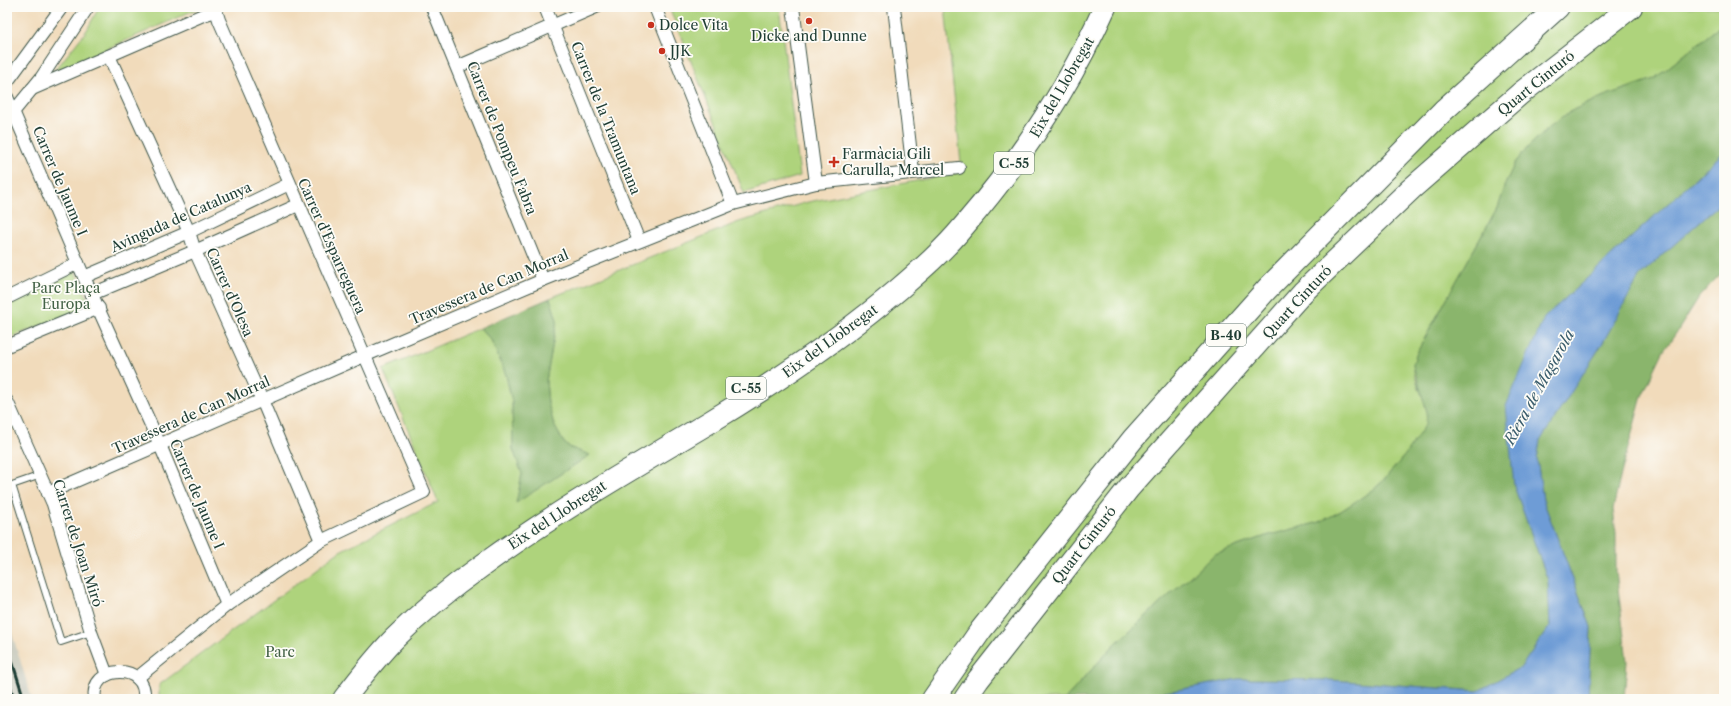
<svg xmlns="http://www.w3.org/2000/svg" width="1731" height="706" font-family="'Libre Caslon Text',serif">
<style>
.industrial{fill:#c4c6b9}
.green{fill:#aed37c;stroke:#668858}
.forest{fill:#8ab56c;stroke:#547950}
.water{fill:#6e9cd6;stroke:#466c85}
.lines{fill:none;stroke-linecap:round;stroke-linejoin:round}
.lane-casing{stroke:#3e5548;stroke-width:8}
.street-casing{stroke:#3e5548;stroke-width:14}
.highway-casing{stroke:#3e5548;stroke-width:24}
.lane{stroke:#fff;stroke-width:6}
.street{stroke:#fff;stroke-width:12}
.highway{stroke:#fff;stroke-width:22}
.rail{stroke:#1f3d34;stroke-width:3}
.poi-dot{fill:#c8321e;stroke:#fdfcf7;stroke-width:1.5}
.labels{text-anchor:middle;dominant-baseline:central;stroke-width:3.5;stroke-linejoin:round;paint-order:stroke}
.shield{fill:#fdfcf7;stroke:#62766e;stroke-width:1}
.shield-label{font-size:13px;font-weight:bold;fill:#1f3d34}
.poi-label{font-size:14px;fill:#1f3d34;stroke:#fdfcf7;text-anchor:start}
.street-label{font-size:14px;fill:#1f3d34;stroke:#fdfcf7}
.park-label{font-size:14px;fill:#436246;stroke:#fdfcf7}
.water-label{font-size:15px;font-style:italic;fill:#3b5e6d;stroke:#fdfcf7}
</style>
<rect width="100%" height="100%" fill="#fdfcf7"/>
<filter id="ink" filterUnits="userSpaceOnUse"><feTurbulence type="fractalNoise" baseFrequency=".025" numOctaves="2"/><feDisplacementMap in="SourceGraphic" scale="8" xChannelSelector="R" yChannelSelector="G"/><feConvolveMatrix kernelMatrix="1 2 1 2 8 2 1 2 1" color-interpolation-filters="sRGB"/></filter>
<filter id="wash" filterUnits="userSpaceOnUse"><feTurbulence type="fractalNoise" baseFrequency=".012" numOctaves="4" result="noise"/><feDisplacementMap in="SourceGraphic" scale="16" xChannelSelector="R" yChannelSelector="G"/><feGaussianBlur stdDeviation="0.9" result="paint"/><feColorMatrix in="noise" values="0 0 0 0 0 0 0 0 0 0 0 0 0 0 0 0 0 1.4 0 .05"/><feComposite in="paint" operator="in"/></filter>
<g filter="url(#wash)">
<rect width="100%" height="100%" fill="#f1dbbb"/>
<!-- industrial -->
<polygon class="industrial" points="7,617 32,699 7,699"/>
<!-- green -->
<g class="green">
<polygon points="99,7 201,7 53,73 87,30"/>
<polygon points="669,7 779,7 800,176 744,193"/>
<polygon points="945,7 1724,7 1724,23 1654,79 1604,96 1573,110 1538,138 1529,146 1515,163 1505,184 1497,208 1416,354 1413,365 1415,377 1424,401 1427,412 1427,424 1405,455 1382,482 1373,490 1341,511 1320,522 1266,536 1215,554 1115,644 1065,699 159,699 159,685 340,551 438,502 383,369 480,328 491,340 506,375 512,402 513,449 522,473 517,502 590,455 571,448 564,443 554,425 548,403 546,381 557,320 550,298 739,222 808,202 962,172"/>
<polygon points="75,272 91,305 7,339 7,306"/>
</g>
<!-- forest -->
<g class="forest">
<polygon points="1724,23 1724,152 1544,318 1514,486 1548,580 1550,626 1521,667 1478,691 1330,680 1238,679 1150,695 1144,699 1065,699 1115,644 1215,554 1266,536 1320,522 1341,511 1373,490 1382,482 1405,455 1426,424 1427,412 1413,365 1416,354 1497,208 1505,184 1515,163 1529,146 1549,127 1573,110 1604,96 1654,79"/>
<polygon points="1724,200 1724,270 1699,297 1679,329 1663,352 1642,396 1621,474 1613,509 1616,533 1616,572 1627,661 1624,699 1588,699 1591,627 1543,500 1537,459 1540,441 1602,344 1640,275"/>
<polygon points="550,298 557,320 546,381 548,403 554,425 564,443 571,448 590,455 516,503 522,474 513,449 512,402 506,375 491,340 480,328"/>
</g>
<!-- water -->
<polygon class="water" points="1724,152 1724,200 1640,275 1602,344 1540,441 1537,459 1543,500 1591,627 1588,699 1144,699 1150,695 1238,679 1330,680 1478,691 1521,667 1550,626 1548,580 1514,486 1506,406 1544,318"/>
</g>
<g filter="url(#ink)">
<g class="lines">
<!-- lane casing -->
<g class="lane-casing">
<polyline id="lane" points="41,475 12,485 61,642 91,632"/>
</g>
<!-- street casing -->
<g class="street-casing">
<g id="street">
<polyline points="432,7 543,280"/>
<polyline points="545,7 639,241"/>
<polyline points="655,7 733,204"/>
<polyline points="793,7 816,183"/>
<polyline points="894,7 913,172"/>
<polyline points="109,56 189,232 195,251 262,400 321,541"/>
<polyline points="457,67 596,7"/>
<polyline points="7,82 62,7"/>
<polyline points="32,89 203,15 216,11"/>
<polyline points="7,97 84,277 160,445 227,605"/>
<polyline points="7,122 14,111 41,78 88,7"/>
<polyline points="84,277 189,232 289,184"/>
<polyline points="92,294 195,251 298,205"/>
<polyline points="7,298 78,263"/>
<polyline points="7,346 99,308"/>
<polyline points="7,401 53,504 91,632 107,675"/>
<polyline points="48,493 364,356 543,280 733,204 816,183 959,168"/>
<polyline points="137,678 227,605 321,541 424,492 219,20 215,7"/>
<path d="M 95,699 C 89,665 148,661 144,699"/>
</g>
</g>
<!-- highway casing -->
<g class="highway-casing">
<g id="highway">
<path d="M 344,699 C 360,678 376,657 395,638 C 422,611 452,587 483,565 C 556,512 633,468 710,422 C 776,382 840,339 899,289 C 921,270 944,250 963,227 C 1020,161 1069,87 1105,7"/>
<polyline points="933,699 981,630 1133,439 1267,289 1444,110 1558,7"/>
<polyline points="965,699 978,680 1128,489 1303,292 1411,189 1521,93 1631,7"/>
</g>
</g>
<!-- lane -->
<use href="#lane" class="lane"/>
<!-- street -->
<use href="#street" class="street"/>
<!-- highway -->
<use href="#highway" class="highway"/>
<!-- rail -->
<g class="rail">
<polyline points="7,645 24,699"/>
<polyline points="7,675 14,699"/>
</g>
</g>
</g>
<!-- markers -->
<g class="poi-dot">
<circle cx="809" cy="21" r="4"/>
<circle cx="651" cy="25" r="4"/>
<circle cx="662" cy="51" r="4"/>
<path d="M832 156h4v4h4v4h-4v4h-4v-4h-4v-4h4z"/>
</g>
<g class="labels">
<!-- shield labels -->
<g class="shield">
<rect x="994" y="152" width="40" height="22" rx="3"/>
<rect x="1206" y="324" width="40" height="22" rx="3"/>
<rect x="726" y="377" width="40" height="22" rx="3"/>
</g>
<g class="shield-label">
<text x="1014" y="163">C-55</text>
<text x="1226" y="335">B-40</text>
<text x="746" y="388">C-55</text>
</g>
<!-- poi labels -->
<g class="poi-label">
<text x="659" y="25">Dolce Vita</text>
<text x="809" y="36" text-anchor="middle">Dicke and Dunne</text>
<text x="670" y="51">JJK</text>
<text x="842" y="154">Farmàcia Gili<tspan x="842" dy="16">Carulla, Marcel</tspan></text>
</g>
<!-- street labels -->
<g class="street-label">
<text transform="translate(1536 83) rotate(-39)">Quart Cinturó</text>
<text transform="translate(1062 87) rotate(-60)">Eix del Llobregat</text>
<text transform="translate(606 118) rotate(68)">Carrer de la Tramuntana</text>
<text transform="translate(502 138) rotate(68)">Carrer de Pompeu Fabra</text>
<text transform="translate(60 181) rotate(67)">Carrer de Jaume I</text>
<text transform="translate(181 217) rotate(-24)">Avinguda de Catalunya</text>
<text transform="translate(332 246) rotate(66)">Carrer d'Esparreguera</text>
<text transform="translate(489 287) rotate(-23)">Travessera de Can Morral</text>
<text transform="translate(230 292) rotate(66)">Carrer d'Olesa</text>
<text transform="translate(1297 302) rotate(-47)">Quart Cinturó</text>
<text transform="translate(830 341) rotate(-36)">Eix del Llobregat</text>
<text transform="translate(191 415) rotate(-24)">Travessera de Can Morral</text>
<text transform="translate(197 494) rotate(67)">Carrer de Jaume I</text>
<text transform="translate(557 515) rotate(-33)">Eix del Llobregat</text>
<text transform="translate(78 543) rotate(72)">Carrer de Joan Miró</text>
<text transform="translate(1084 545) rotate(-52)">Quart Cinturó</text>
</g>
<!-- park labels -->
<g class="park-label">
<text x="66" y="288">Parc Plaça<tspan x="66" dy="16">Europa</tspan></text>
<text x="280" y="652">Parc</text>
</g>
<!-- water labels -->
<g class="water-label">
<text transform="translate(1539 387) rotate(-61)">Riera de Magarola</text>
</g>
</g>
<!-- margin -->
<rect width="1731" height="706" fill="none" stroke="#fdfcf7" stroke-width="24"/>
</svg>
